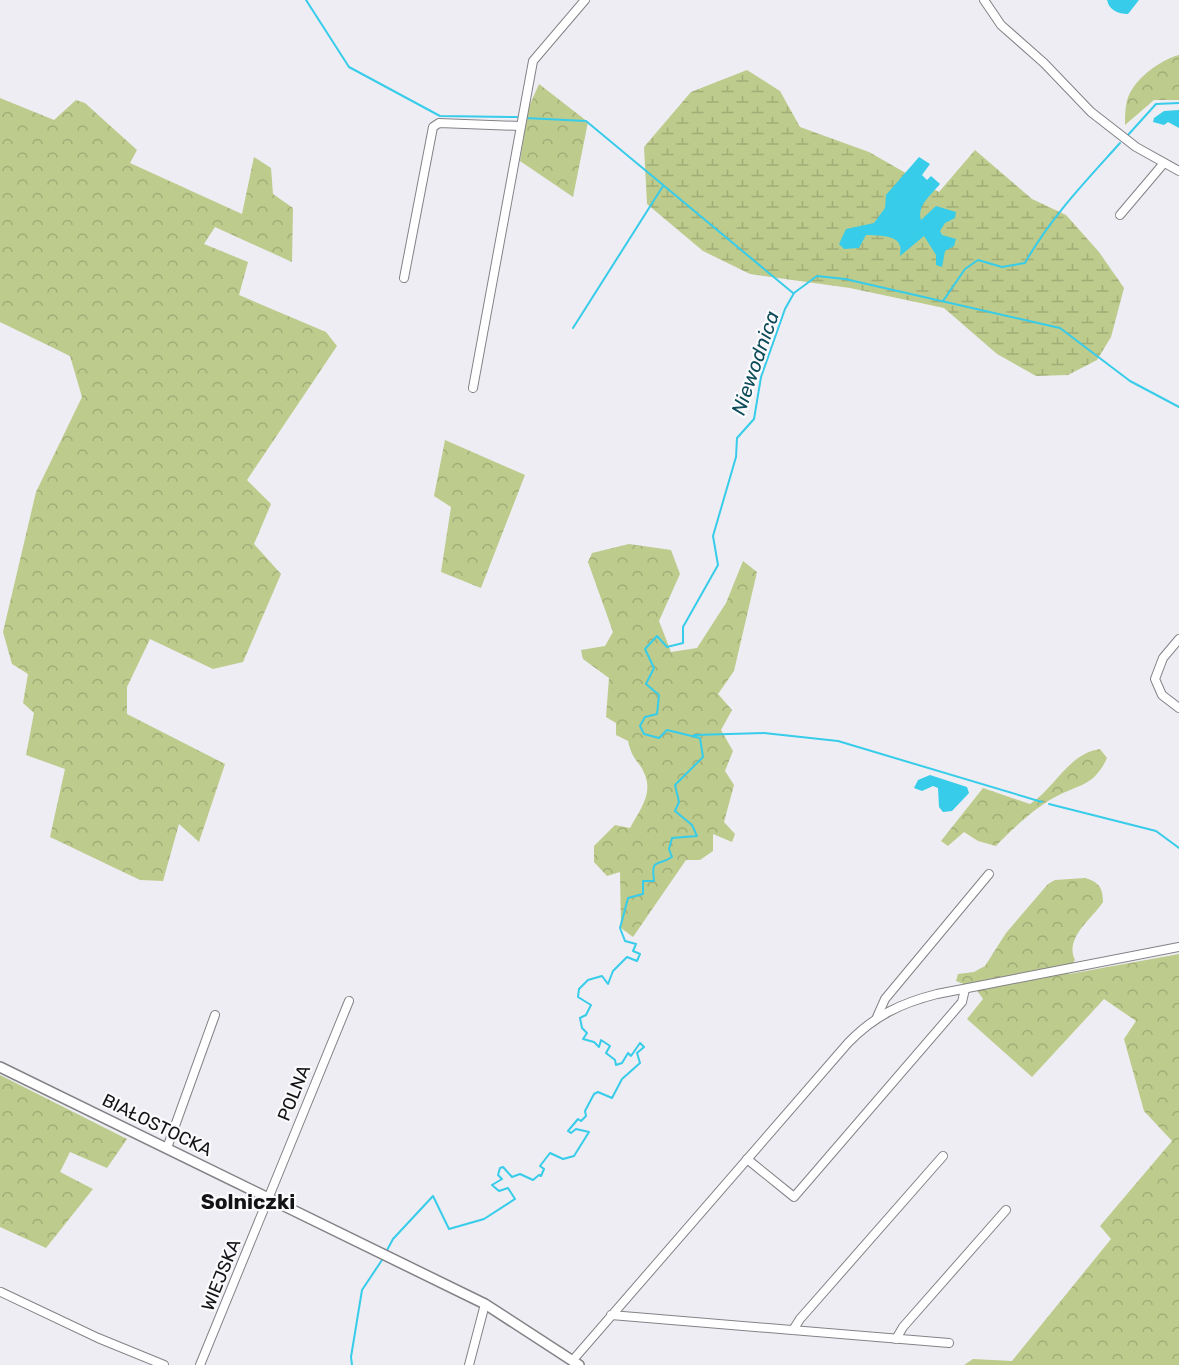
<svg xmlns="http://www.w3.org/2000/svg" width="1179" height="1365" font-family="Rubik,sans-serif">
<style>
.forest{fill:url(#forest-crowns)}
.wetland{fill:url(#wetland-marsh)}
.water{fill:#37cce9}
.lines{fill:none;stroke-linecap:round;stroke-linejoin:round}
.stream{stroke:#37cce9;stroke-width:2}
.minor-casing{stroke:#838287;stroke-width:10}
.tertiary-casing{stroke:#838287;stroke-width:12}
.minor{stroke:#fff;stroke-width:8}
.tertiary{stroke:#fff;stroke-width:9}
.labels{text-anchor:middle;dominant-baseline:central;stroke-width:4.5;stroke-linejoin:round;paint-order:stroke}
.street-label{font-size:18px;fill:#141315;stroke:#fbfbfe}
.water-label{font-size:20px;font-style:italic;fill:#0d4c58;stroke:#fbfbfe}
.quarter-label{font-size:21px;font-weight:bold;fill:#141315;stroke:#fbfbfe}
</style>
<defs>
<pattern id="forest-crowns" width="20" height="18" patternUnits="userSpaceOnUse" patternTransform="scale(1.5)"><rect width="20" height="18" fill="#bdcb8c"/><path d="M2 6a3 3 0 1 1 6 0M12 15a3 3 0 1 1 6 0" fill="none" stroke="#a2ad78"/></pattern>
<pattern id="wetland-marsh" width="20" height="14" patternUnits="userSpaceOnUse" patternTransform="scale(1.5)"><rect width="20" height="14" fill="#bdcb8c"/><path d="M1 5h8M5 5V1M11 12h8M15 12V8" fill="none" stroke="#a2ad78"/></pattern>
</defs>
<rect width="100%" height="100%" fill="#eeedf3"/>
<!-- forest -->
<g class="forest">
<path d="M 1179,55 L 1179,100 L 1154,100 L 1125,125 C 1125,117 1125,108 1127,101 C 1132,80 1160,60 1179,55 Z"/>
<polygon points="539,84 588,122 573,197 520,161 528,109"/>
<polygon points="0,98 54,120 76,100 85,103 137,150 130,163 242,214 254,157 271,168 273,194 293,208 292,262 215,227 204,244 248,262 239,295 326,332 337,346 247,480 271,504 254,544 281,574 243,662 213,669 150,639 127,687 127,714 225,764 199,842 179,824 163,881 140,880 50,837 65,769 26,755 34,713 23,703 28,674 12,664 3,632 36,492 82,397 70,356 0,322"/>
<polygon points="445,440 525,475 481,588 441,572 451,507 434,496"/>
<path d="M 629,544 L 671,550 L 680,574 L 659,621 L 671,652 L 697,648 L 726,603 L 743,561 L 757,572 L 734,671 L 718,694 L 732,710 L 721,730 L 733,751 L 725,771 L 734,785 L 724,822 L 735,834 L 732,842 L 713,834 L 713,851 L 700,860 L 686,860 L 633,937 L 621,928 L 620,872 L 607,876 L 594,862 L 594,846 L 615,825 L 630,828 C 639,811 653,795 645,775 C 640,761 632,761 628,741 L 616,735 L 616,723 L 606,717 L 609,678 L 583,659 L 581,650 L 605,646 L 613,632 L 588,562 L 592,553 Z"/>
<path d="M 1100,749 L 1107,758 C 1094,786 1080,784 1057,796 C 1038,805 1011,830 996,846 L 978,841 L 964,832 L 948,846 L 941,841 L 983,788 L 1030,804 C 1056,787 1068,754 1100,749 Z"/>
<path d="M 1085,878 C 1099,882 1103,888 1103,902 C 1092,919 1064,938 1075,960 L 1070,967 L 1069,974 L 1179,954 L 1179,1365 L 964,1365 L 973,1359 L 1012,1361 L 1111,1239 L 1100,1226 L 1172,1141 L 1144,1111 L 1124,1039 L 1136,1021 L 1104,999 L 1032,1077 L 967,1019 L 983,999 L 976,989 L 956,981 L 958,974 L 974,972 L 985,966 L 1006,933 L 1048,884 L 1055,880 Z"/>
<polygon points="0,1075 127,1139 107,1168 70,1152 60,1172 93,1189 46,1248 0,1227"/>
</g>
<!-- wetland -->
<polygon class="wetland" points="747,70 780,91 800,127 869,152 939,192 975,150 1032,199 1066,215 1099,252 1124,288 1111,337 1097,360 1068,375 1036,376 997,354 944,308 850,288 750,274 703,251 647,204 644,147 691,92"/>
<!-- water -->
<g class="water">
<path d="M 1107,0 L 1139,0 L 1128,14 C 1118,14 1109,10 1107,0 Z"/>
<polygon points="1179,110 1179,128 1168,122 1164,125 1153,122 1154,118 1164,111"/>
<path d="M 919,157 L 930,164 L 922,175 L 927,180 L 931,176 L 940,184 C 932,194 916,206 921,220 L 936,206 L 956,212 L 955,218 L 945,223 L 940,231 L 942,235 L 956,239 L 954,246 L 945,251 L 942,267 L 936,265 L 936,255 L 924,236 L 900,256 C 900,253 901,249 900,246 C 897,234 875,236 866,235 L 859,248 L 844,249 L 839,244 L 846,229 L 874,223 L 885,208 L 886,195 Z"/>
<polygon points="930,775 967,787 969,793 952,811 943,812 939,807 938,788 933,786 922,791 914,788 918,780"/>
</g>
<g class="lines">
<!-- stream -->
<g class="stream">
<polyline points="306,0 349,67 440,116 517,117"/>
<polyline points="525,118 586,121 793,293"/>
<polyline points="1128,135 1156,104 1179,103"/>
<path d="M 943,301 L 965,269 L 978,260 L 1002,267 L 1025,263 C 1050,218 1086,181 1120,143"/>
<polyline points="573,328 663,186"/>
<polyline points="694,735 764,733 838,741 1042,802"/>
<polyline points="1049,804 1156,831 1179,848"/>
<path d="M 386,1252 L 393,1239 L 433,1196 L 449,1229 L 484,1219 L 515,1199 L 508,1188 L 499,1191 L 492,1185 L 502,1179 L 498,1175 L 500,1168 L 503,1167 L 512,1177 L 520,1174 L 533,1180 L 539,1175 L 541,1176 L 544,1169 L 540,1166 L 550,1153 L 563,1159 L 574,1156 L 589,1132 L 576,1129 L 571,1133 L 568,1131 L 578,1119 L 581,1121 L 586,1116 L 585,1111 L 594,1094 L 598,1092 L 612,1098 L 622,1079 L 640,1063 L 637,1053 L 644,1047 L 640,1043 L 631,1056 L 628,1053 L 622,1063 L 616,1065 L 615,1060 L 606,1053 L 610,1046 L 601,1040 L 599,1047 L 594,1042 L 583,1039 L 587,1033 L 582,1028 L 580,1018 L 586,1015 L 591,1005 L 578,997 L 579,989 L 588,980 L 602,976 L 608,984 L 613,971 L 627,957 L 637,961 L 640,954 L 633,951 L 636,944 L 625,941 L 620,928 L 628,898 L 643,894 L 643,881 L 654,881 C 651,857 657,867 672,857 L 669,849 L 672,838 L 697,836 L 692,825 L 675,811 L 679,802 L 675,785 L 703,757 L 700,738 L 667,730 L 659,738 L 644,734 L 640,726 L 645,717 L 657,714 L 659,695 L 646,684 L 654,668 L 645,649 L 657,636 L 667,647 L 683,643 L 683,627 L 718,565 L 713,536 L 736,457 L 737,438 L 754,419 L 761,377 L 785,309 L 794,293 L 817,276 L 845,279 L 1060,328 L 1130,381 L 1179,407"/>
<polyline points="352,1365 351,1357 362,1290 384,1257"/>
</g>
<!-- minor casing -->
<g class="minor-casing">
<g id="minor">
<polyline points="984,0 1001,25 1044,63 1091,112 1136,147 1179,171"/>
<polyline points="1120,215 1164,163"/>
<polyline points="404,278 433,127 439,123 520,126"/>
<polyline points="473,388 533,61 585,0"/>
<polyline points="1179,639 1163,658 1155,679 1162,695 1179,708"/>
<polyline points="877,1017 885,999 989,874"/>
<polyline points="167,1148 215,1015"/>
<polyline points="747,1159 794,1197 962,1002 965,989"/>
<polyline points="1,1292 98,1338 164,1365"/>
<polyline points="611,1315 949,1343"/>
<polyline points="793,1330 800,1319 943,1156"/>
<polyline points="896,1339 903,1327 1006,1210"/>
<path d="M 573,1360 L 848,1043 C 874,1016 901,1003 937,994 L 1179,947"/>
<polyline points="200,1365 349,1001"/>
<polyline points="469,1365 485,1304"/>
</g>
</g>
<!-- tertiary casing -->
<g class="tertiary-casing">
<polyline id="tertiary" points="0,1067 485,1304 579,1365"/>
</g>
<!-- minor -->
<use href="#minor" class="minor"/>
<!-- tertiary -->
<use href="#tertiary" class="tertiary"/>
</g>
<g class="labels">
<!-- street labels -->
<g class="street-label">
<text transform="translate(294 1093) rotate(-68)">POLNA</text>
<text transform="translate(157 1125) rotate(26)">BIAŁOSTOCKA</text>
<text transform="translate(221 1275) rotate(-68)">WIEJSKA</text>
</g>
<!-- water labels -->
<g class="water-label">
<text transform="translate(755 363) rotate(-71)">Niewodnica</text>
</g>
<!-- quarter labels -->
<g class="quarter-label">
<text x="248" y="1201">Solniczki</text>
</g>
</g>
</svg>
